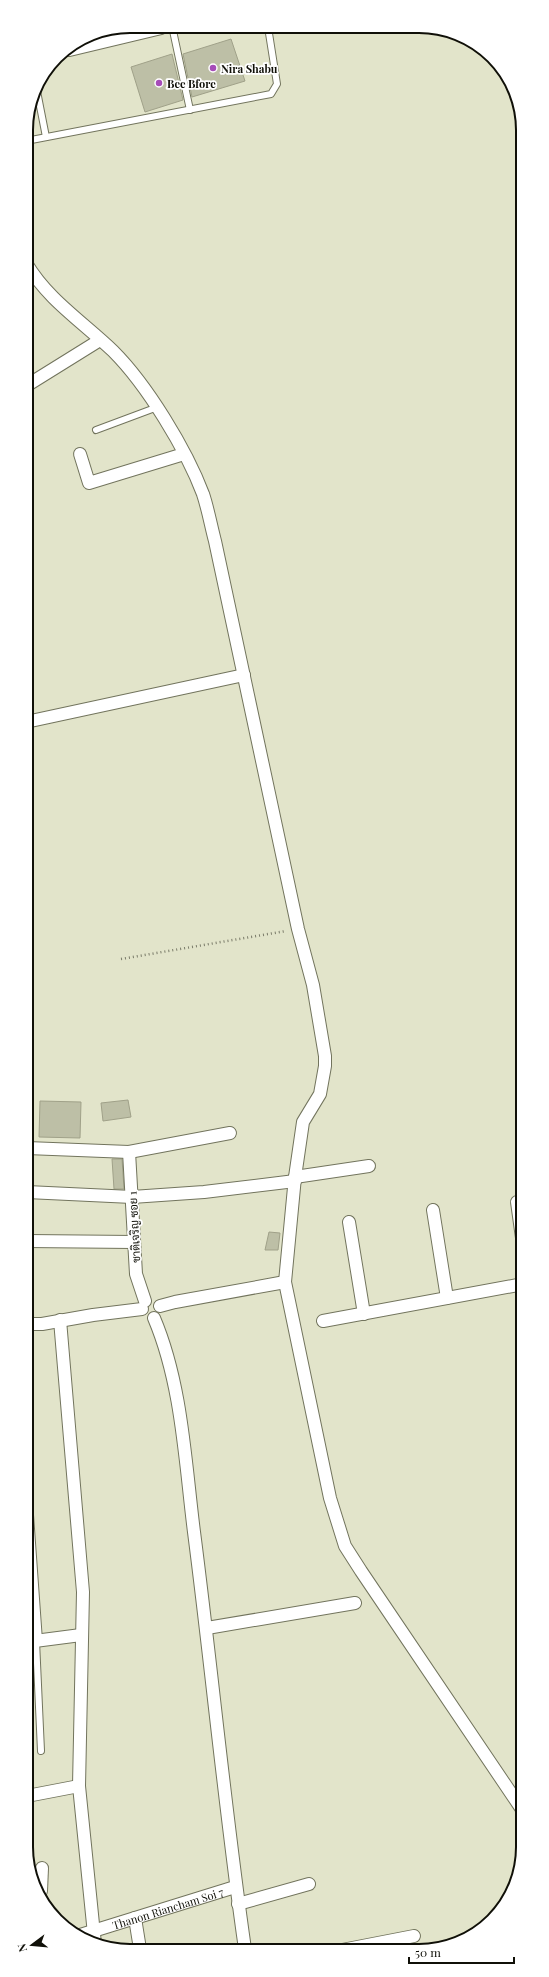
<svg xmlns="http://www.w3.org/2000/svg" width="549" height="1977" font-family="'Playfair Display',Sarabun,serif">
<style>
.building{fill:#bdbfa6;stroke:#a0a189}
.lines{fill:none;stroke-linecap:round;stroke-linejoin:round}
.lane-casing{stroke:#72745d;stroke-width:8}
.street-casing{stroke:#72745d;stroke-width:14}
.secondary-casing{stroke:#72745d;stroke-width:18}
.path{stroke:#7a7b69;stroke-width:2.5;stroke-dasharray:1 3;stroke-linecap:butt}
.lane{stroke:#fff;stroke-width:6}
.street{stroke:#fff;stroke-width:12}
.secondary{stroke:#fff;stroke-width:16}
.poi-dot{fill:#a64cb8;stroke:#fff;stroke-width:1.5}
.labels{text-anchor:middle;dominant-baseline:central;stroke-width:3.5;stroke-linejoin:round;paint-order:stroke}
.poi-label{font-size:11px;font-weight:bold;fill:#101008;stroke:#fff;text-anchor:start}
.street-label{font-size:11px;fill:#101008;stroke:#fff}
.rim{fill:none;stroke:#101008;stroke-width:2}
</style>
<rect width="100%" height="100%" fill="#e2e4ca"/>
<!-- building -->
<g class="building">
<polygon points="231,39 245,81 192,97 183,54"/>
<polygon points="172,54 183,100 145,112 131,67"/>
<polygon points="128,1100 131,1117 103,1121 101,1103"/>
<polygon points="40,1101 81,1102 80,1138 39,1137"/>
<polygon points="112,1159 122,1159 124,1189 114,1189"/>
<polygon points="269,1232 280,1233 278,1250 265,1250"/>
</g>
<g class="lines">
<!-- lane casing -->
<g class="lane-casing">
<g id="lane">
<polyline points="172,26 190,110"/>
<polyline points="36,86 46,137"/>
<polyline points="26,141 271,94 277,84 268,27"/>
<polyline points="96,430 155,408"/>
<polyline points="36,1641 41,1751"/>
</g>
</g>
<!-- street casing -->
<g class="street-casing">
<g id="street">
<path d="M 26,263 C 48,300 83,322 113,351 C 147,385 186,449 203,494 C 208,509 211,526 215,541 L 298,929 L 313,985 L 325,1056 L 325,1066 L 320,1094 L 303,1122 L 295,1177 L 285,1282 L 330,1498 L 345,1546 L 361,1571 L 523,1811"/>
<polyline points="26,386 100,340"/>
<polyline points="80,454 89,483 184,454"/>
<polyline points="26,722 244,675"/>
<polyline points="27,1148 129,1152 230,1133"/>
<polyline points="129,1152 136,1274 145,1301"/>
<polyline points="295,1177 369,1166"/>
<polyline points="27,1192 132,1197 204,1192 295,1181"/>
<polyline points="517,1202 523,1245"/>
<polyline points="433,1210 447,1298"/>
<polyline points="349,1222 364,1314"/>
<polyline points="27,1241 134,1242"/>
<polyline points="160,1306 175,1302 285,1282"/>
<path d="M 154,1318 C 182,1384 185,1461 194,1532 C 212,1671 225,1811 245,1949"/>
<polyline points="60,1320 83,1592 79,1786 95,1944"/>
<polyline points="323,1321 523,1284"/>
<polyline points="27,1324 42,1324 93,1315 142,1309"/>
<polyline points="27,1515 36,1641"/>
<polyline points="207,1628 355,1603"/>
<polyline points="27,1642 81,1635"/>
<polyline points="27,1796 79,1786"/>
<polyline points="41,1891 42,1868"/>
<polyline points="238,1904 309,1884"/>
<polyline points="135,1918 140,1949"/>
<path id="s1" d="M 77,1936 L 235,1887"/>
<polyline points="342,1950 414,1936"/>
</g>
</g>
<!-- secondary casing -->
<g class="secondary-casing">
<polyline id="secondary" points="69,48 161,26"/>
</g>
<!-- path -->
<polyline class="path" points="121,959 286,931"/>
<!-- lane -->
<use href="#lane" class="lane"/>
<!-- street -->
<use href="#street" class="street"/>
<!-- secondary -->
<use href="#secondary" class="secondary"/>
</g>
<!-- markers -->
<g class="poi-dot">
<circle cx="213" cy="68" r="4"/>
<circle cx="159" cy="83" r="4"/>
</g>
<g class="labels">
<!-- poi labels -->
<g class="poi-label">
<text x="221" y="68">Nira Shabu</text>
<text x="167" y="83">Bee Bfore</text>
</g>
<!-- street labels -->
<g class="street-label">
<text transform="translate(134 1227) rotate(-93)">ชาติเจริญ ซอย 1</text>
<text stroke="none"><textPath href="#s1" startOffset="95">Thanon Riancham Soi 7</textPath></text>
</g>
</g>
<!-- crop -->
<path d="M0 0H549V1977H0ZM130 33H419A97 97 0 0 1 516 130V1847A97 97 0 0 1 419 1944H130A97 97 0 0 1 33 1847V130A97 97 0 0 1 130 33Z" fill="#fff" fill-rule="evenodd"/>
<path class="rim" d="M130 33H419A97 97 0 0 1 516 130V1847A97 97 0 0 1 419 1944H130A97 97 0 0 1 33 1847V130A97 97 0 0 1 130 33Z"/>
<!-- north arrow -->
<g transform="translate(32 1945) rotate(254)" stroke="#ffffff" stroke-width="3" paint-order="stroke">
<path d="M0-3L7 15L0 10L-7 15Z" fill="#101008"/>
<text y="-6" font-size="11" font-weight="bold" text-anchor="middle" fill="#101008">N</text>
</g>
<!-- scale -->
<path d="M409 1957v6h105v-6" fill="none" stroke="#101008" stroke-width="2"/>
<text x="415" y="1957" font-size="12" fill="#101008" stroke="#ffffff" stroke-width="3" paint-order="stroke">50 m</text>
</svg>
